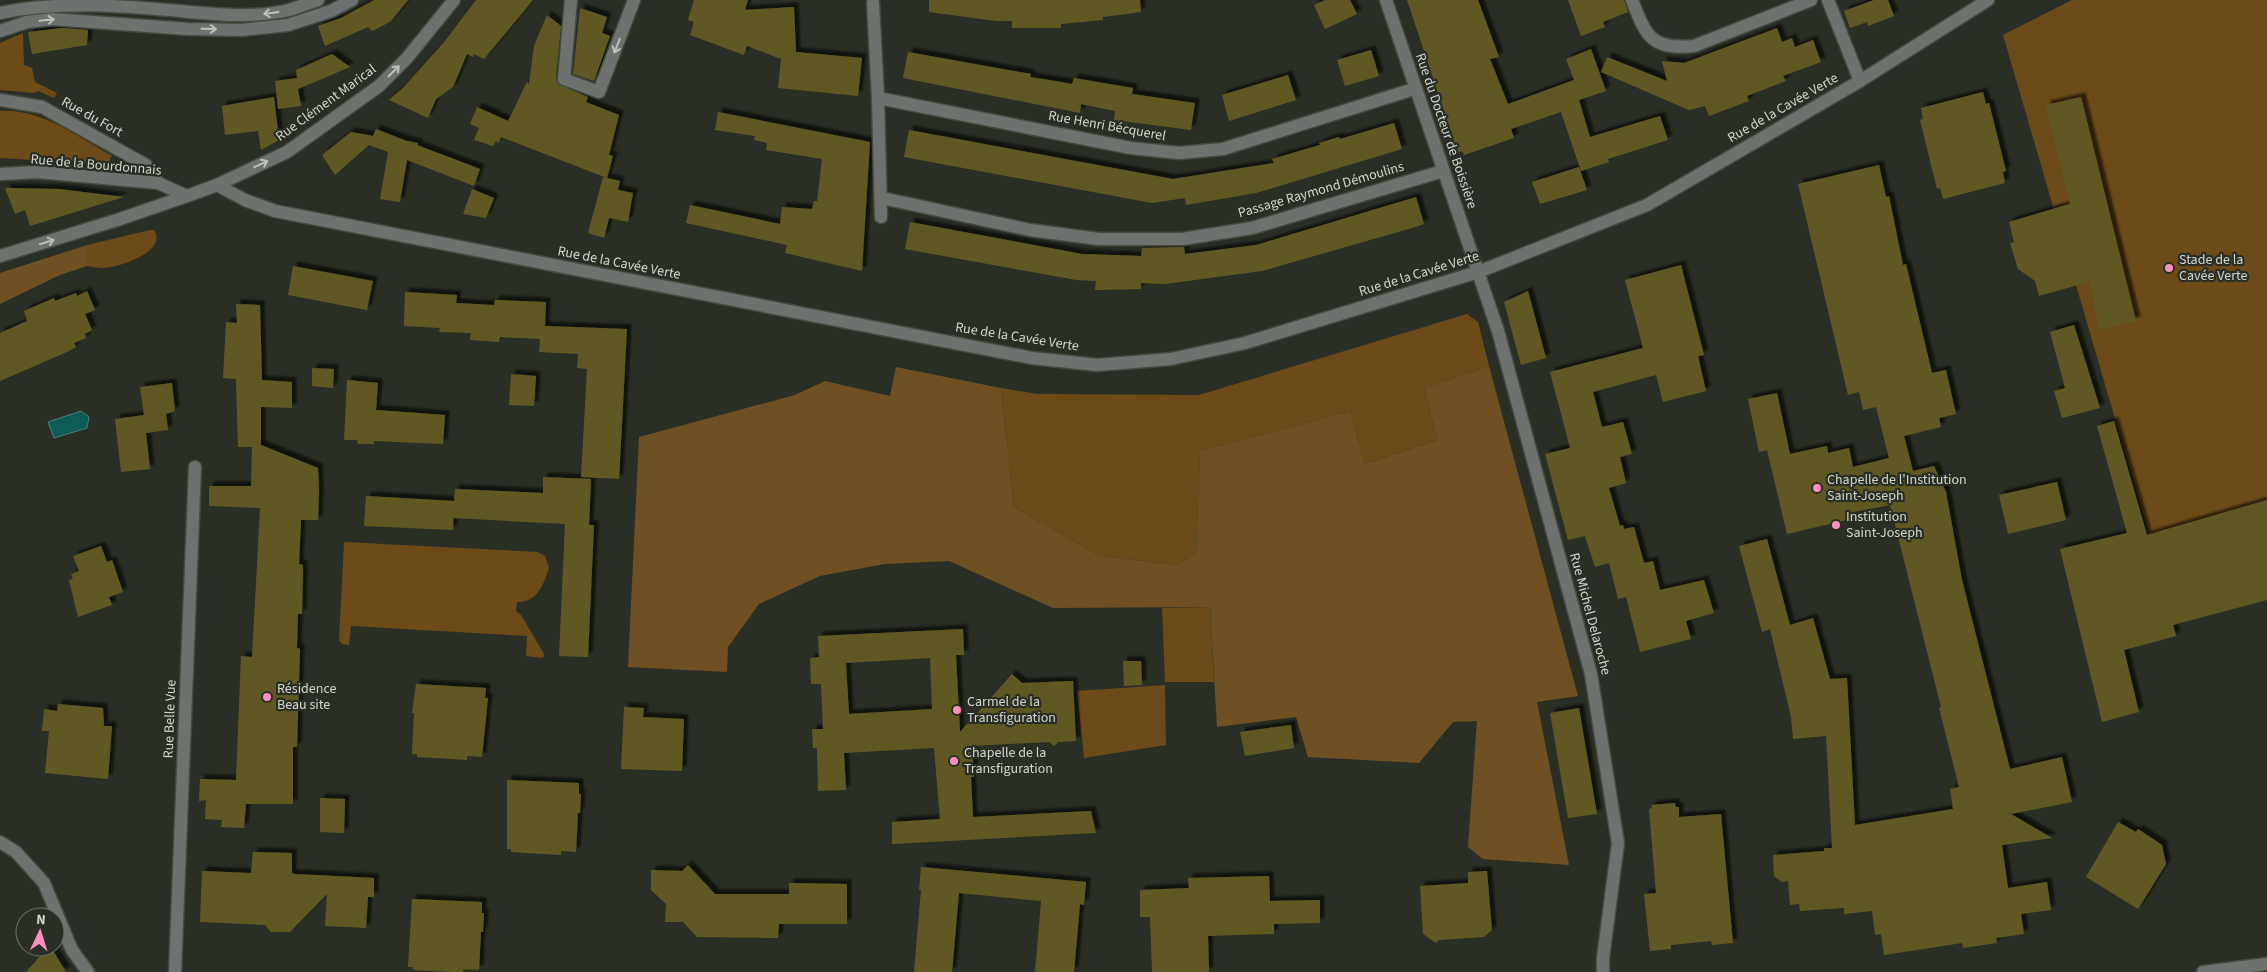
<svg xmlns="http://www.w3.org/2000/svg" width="2267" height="972" font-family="'Source Sans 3',sans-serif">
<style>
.green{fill:#6c4b18}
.forest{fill:#6e5023}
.water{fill:#0d5d54;stroke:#488179}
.building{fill:#615924;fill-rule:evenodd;filter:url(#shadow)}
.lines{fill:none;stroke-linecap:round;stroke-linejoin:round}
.minor-casing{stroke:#454a40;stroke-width:15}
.minor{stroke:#6d726e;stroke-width:12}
.oneway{stroke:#bec1bb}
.poi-dot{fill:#fd8ebe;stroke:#2a2f25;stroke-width:2}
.labels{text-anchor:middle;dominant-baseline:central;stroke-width:4.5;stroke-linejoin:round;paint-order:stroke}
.street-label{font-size:14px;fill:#d2d5ce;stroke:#2a2f25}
.poi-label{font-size:14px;fill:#d2d5ce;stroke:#2a2f25;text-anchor:start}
</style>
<defs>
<filter id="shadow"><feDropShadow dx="4.5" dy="-4.5" stdDeviation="1" flood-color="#0009"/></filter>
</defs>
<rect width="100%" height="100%" fill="#2a2f25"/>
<!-- green -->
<g class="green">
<polygon points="2072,0 2267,0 2267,500 2149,535 2003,35"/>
<polygon points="23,33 24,65 32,68 35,82 57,93 54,98 38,91 34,93 0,90 0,43"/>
<path d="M 0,111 C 40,108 78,137 112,156 L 110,158 L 110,165 L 0,158 Z"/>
<path d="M 150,230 L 154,230 C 168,252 119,267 104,268 C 99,268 93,267 87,266 L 87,245 Z"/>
<polygon points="1467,314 1478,322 1489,366 1424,388 1437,440 1365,464 1350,411 1200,451 1196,552 1179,565 1100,556 1014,507 1001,388 1038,394 1199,395"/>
<path d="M 344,542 L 538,552 L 545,556 L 549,568 C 543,585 538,602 517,602 L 516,611 L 521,615 L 544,654 L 543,658 L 526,656 L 527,636 L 351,626 L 349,645 L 342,644 L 339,640 Z"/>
<polygon points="1210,607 1214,682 1165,682 1162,608"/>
<polygon points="1165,685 1166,745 1084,758 1077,691"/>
</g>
<!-- forest -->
<g class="forest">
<polygon points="87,245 87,266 60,275 0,304 0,273"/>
<polygon points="1489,366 1578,696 1537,702 1569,865 1483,859 1468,847 1477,721 1453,722 1419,763 1308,757 1296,717 1217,727 1210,607 1053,608 949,561 885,564 820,576 759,604 728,647 727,672 628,667 639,437 795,395 825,381 890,396 896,367 1001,388 1014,507 1100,556 1179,565 1196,552 1200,451 1350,411 1365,464 1437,440 1424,388"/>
</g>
<!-- water -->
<polygon class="water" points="81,411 89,417 87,428 54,438 48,422"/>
<!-- building -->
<g class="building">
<polygon points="374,0 408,0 390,22 372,31 368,27 325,46 318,26 341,18"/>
<polygon points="476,0 533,0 484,59 474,54 473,57 467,54 453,87 436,99 428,118 389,100 404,87 445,41"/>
<polygon points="694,0 748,0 745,10 794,7 796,52 862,58 858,96 778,88 781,59 747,46 744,55 690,35 694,22 688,20"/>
<polygon points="929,0 1140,0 1141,12 1103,17 1103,20 1061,24 1061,28 1012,28 1012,21 996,21 929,12"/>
<polygon points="1325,0 1350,0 1357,14 1325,29 1314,5"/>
<polygon points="1407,0 1478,0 1499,57 1490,59 1508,104 1574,80 1566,59 1591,49 1606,91 1579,100 1590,137 1660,116 1668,140 1608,159 1609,162 1581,171 1561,112 1511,129 1514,138 1464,155 1462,151 1458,153"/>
<polygon points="1568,0 1624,0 1628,12 1603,22 1605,27 1581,36"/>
<polygon points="1874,0 1888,0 1894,16 1868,26 1867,22 1850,28 1844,11"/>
<polygon points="580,8 607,17 602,33 610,36 594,81 573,74"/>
<polygon points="547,15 561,26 556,78 558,84 588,97 586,102 619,115 609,155 613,156 607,178 620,181 618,190 633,193 628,222 609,218 604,238 588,233 603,177 607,178 501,137 498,143 496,141 493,146 474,140 479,128 470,124 477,107 508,121 527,82 529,84 534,46"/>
<polygon points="62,28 88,30 87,45 32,54 28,32"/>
<polygon points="1777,28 1782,42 1792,38 1795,47 1813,40 1821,62 1783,76 1786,81 1747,96 1749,101 1709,116 1705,106 1689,110 1601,72 1607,57 1667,81 1662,61 1684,63"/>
<polygon points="1371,50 1379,76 1345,86 1337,60"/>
<polygon points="908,52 1031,74 1030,77 1049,80 1072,84 1074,78 1133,88 1132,94 1195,103 1191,130 1114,120 1115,111 1081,104 1080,113 903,78"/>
<polygon points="332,54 350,67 298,89 301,106 278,109 275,81 297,78 296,70"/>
<polygon points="1288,75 1296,100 1229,121 1222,95"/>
<polygon points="1983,92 1986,104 1989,103 2006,171 2003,172 2005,183 1943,199 1940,188 1937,189 1920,120 1923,119 1921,108"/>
<polygon points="274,97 279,140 261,150 258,131 225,135 222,106"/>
<polygon points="2081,97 2136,321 2100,330 2089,282 2039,296 2035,281 2018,269 2010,243 2014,242 2009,222 2070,204 2046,105"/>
<polygon points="718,112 870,142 862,271 785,253 787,245 686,223 690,205 780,224 782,207 812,209 814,201 817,201 822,159 766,150 767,143 754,140 755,136 715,130"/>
<polygon points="1394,123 1402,149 1256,193 1186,205 1185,198 1152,203 904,157 909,130 1173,179 1274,163 1272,159 1320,145 1319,143 1339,137 1340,139"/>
<polygon points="376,129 407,141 418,143 417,145 480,169 474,186 407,160 400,202 380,199 388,152 369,145 335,175 322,155 351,132 373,136"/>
<polygon points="1879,165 1886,197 1889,196 1903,265 1906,264 1932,373 1946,370 1956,414 1939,418 1941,427 1904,436 1913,471 1934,466 1946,492 1962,580 2010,769 2062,757 2072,802 2011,814 2052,838 2002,845 2008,888 2047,882 2051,910 2021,914 2024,934 1996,938 1997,943 1963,948 1962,943 1884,955 1881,934 1875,935 1872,911 1844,914 1844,908 1800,911 1799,904 1790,905 1788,881 1782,882 1774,876 1773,855 1824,851 1824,848 1832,848 1826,736 1793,739 1791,717 1770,629 1762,632 1739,546 1767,539 1790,625 1813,618 1830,679 1847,678 1855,825 1953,809 1950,789 1959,787 1939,708 1941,707 1890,505 1854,512 1855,518 1787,534 1767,450 1759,452 1748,399 1777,393 1790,454 1827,446 1828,453 1849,448 1853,467 1889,458 1876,407 1863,410 1859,392 1848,395 1798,184"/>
<polygon points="1579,167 1587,190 1540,204 1532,182"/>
<polygon points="5,188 59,189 124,197 30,226 25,210 15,214"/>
<polygon points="472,189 494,198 486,218 463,214"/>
<polygon points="1416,197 1424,224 1412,228 1262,271 1165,284 1141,283 1141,289 1095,290 1096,281 1076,280 905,249 910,222 1082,254 1141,256 1142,248 1184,247 1185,254 1256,245"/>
<polygon points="1681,265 1704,355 1698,356 1706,391 1663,402 1656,375 1593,392 1602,427 1623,422 1632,454 1620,457 1626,483 1609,488 1620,526 1623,525 1624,529 1634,527 1644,563 1653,561 1660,590 1704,580 1714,613 1686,621 1691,639 1640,652 1626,597 1618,599 1609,563 1595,567 1585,536 1568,540 1545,454 1570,448 1550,372 1643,348 1625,280"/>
<polygon points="293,266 373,281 367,310 288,295"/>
<polygon points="87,291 95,310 85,314 92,330 85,334 86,338 74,343 76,347 67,352 0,381 0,333 27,321 24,311 54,298 55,301 76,293 77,296"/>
<polygon points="1528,291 1546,358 1521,365 1504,302"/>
<polygon points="405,292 457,295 456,303 494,305 495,300 546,302 545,326 627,329 619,479 581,477 587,369 577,368 578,354 539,352 540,339 500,337 499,342 470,340 471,333 439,332 440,328 404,326"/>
<polygon points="236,304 260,305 262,380 292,382 292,408 261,407 261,445 318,468 319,488 318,520 301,520 299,564 303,565 302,614 298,614 297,648 300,649 297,747 293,747 293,804 246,804 244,828 221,827 222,820 205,819 206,800 199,801 200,779 236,780 241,656 252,657 260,508 209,506 209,486 251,486 252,447 238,447 236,379 223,378 226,322 237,323"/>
<polygon points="2074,325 2100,408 2062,418 2054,391 2065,388 2050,332"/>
<polygon points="312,368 334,369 333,388 312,386"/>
<polygon points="511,374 536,376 534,406 509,405"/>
<polygon points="347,380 378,383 376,410 445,415 443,444 374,441 374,444 358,444 357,440 344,440"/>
<polygon points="172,383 175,411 166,414 168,430 146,433 150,469 121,472 115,419 144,415 140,387"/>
<polygon points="2114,421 2147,535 2267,500 2267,600 2173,625 2176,636 2124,650 2139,712 2102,722 2060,549 2127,533 2097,426"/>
<polygon points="543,477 591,479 589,525 594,525 588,657 559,656 565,524 453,518 455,489 543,493"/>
<polygon points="2057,482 2066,520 2008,534 1999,495"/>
<polygon points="366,496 454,501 453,530 364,526"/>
<polygon points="101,546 107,562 112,560 123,592 109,597 112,605 78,617 69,580 73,579 71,574 79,571 73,556"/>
<path d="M 963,629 L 964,655 L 956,655 L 960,732 L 1012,674 L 1022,683 L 1073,681 L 1076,741 L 1058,742 L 1054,746 L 1049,742 L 972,746 L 974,777 L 971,777 L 973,817 L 1091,811 L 1096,833 L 892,844 L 892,822 L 940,819 L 934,748 L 844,753 L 846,790 L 818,791 L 817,748 L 813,748 L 812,729 L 823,729 L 821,684 L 811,684 L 810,658 L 819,657 L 818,636 ZM 930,658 L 932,709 L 849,714 L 846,663 Z"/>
<polygon points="1123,661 1141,661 1142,685 1124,686"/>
<polygon points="416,684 486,688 485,698 488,698 482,757 467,756 467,760 417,757 417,754 412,754 414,713 412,713"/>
<polygon points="58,704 103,708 104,726 112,726 108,779 45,773 49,731 42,731 44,709 57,711"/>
<polygon points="624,707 644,708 643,717 684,719 682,771 621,769"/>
<polygon points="1579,708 1597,814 1568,818 1550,713"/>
<polygon points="1291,725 1294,748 1245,756 1240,732"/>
<polygon points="507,780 579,783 579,794 581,794 580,813 578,813 576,852 561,851 561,855 511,852 511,849 507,849"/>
<polygon points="320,798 345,799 344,833 320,832"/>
<polygon points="1675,803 1676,807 1679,807 1679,817 1721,814 1733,943 1712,945 1711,941 1671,945 1671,949 1650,951 1644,894 1656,893 1649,809 1652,808 1651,805"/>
<polygon points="2118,822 2136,832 2138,829 2162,845 2166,864 2138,909 2086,877"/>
<polygon points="253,852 292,853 292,873 295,874 374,878 374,897 368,897 366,928 325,926 327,894 290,932 271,932 265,925 200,922 202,871 251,873"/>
<polygon points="688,865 715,894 789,894 789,883 847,884 847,924 779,924 778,938 697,937 683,922 665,922 666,904 651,890 651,870 682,871"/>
<polygon points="921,867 1086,882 1084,905 1080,904 1074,972 1035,972 1041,901 959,893 952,972 914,972 921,890 919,890"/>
<polygon points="1487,871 1492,930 1484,937 1439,940 1436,943 1423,934 1420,886 1468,883 1468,872"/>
<polygon points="1269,876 1270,901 1320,900 1320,923 1274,924 1274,934 1208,936 1209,972 1152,972 1150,917 1140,917 1140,890 1189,888 1188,878"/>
<polygon points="412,899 482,902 482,913 484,913 483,932 481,932 479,970 463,969 463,972 455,972 413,970 413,967 408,967"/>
<polygon points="48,947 51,947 66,972 26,972"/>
</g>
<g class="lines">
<!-- minor casing -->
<g class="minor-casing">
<g id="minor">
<polyline points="571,0 564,79 599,92 634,0"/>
<polyline points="1386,0 1498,331 1591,674 1618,843 1603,958 1603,972"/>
<path d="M 1632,0 C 1646,36 1651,50 1694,46 L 1811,0"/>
<polyline points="1828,0 1860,81"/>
<polyline points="873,3 878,98 881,217"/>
<path d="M 0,13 C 63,0 126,6 190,12 C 222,15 257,18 289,10 C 299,7 309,3 318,0"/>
<polyline points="0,31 27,22 52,19 188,29 241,30 288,25 331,11 352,0"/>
<polyline points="878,98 1131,148 1179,153 1223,149 1414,89"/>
<polyline points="0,100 42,107 146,165 158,183"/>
<polyline points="0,174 38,172 158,183 187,196"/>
<polyline points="217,185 245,200 275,211 1032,358 1097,365 1171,359 1245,343 1478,272 1647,205 1860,81 1988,0"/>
<polyline points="882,198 1030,230 1099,239 1182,239 1252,228 1443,171"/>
<polyline points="0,256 117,220 187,196 217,185 287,152 379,86 407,58 454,0"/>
<polyline points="0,842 16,852 44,883 72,950 88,972"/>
<polyline points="175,972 195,467"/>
<polyline points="2203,972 2267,964"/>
</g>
</g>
<!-- minor -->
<use href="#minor" class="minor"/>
</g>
<!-- one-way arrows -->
<defs><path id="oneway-shaft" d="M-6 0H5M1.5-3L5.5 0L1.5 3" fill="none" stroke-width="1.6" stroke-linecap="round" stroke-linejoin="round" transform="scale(1.25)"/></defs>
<g class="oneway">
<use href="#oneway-shaft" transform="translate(271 13) rotate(172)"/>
<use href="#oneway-shaft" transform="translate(47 20) rotate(-6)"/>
<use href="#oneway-shaft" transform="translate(209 29) rotate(1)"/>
<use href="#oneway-shaft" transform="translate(617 46) rotate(111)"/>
<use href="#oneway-shaft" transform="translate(394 71) rotate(-45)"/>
<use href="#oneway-shaft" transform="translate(261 164) rotate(-25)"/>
<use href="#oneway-shaft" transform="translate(47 242) rotate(-17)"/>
</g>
<!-- markers -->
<g class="poi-dot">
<circle cx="2169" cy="268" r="5"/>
<circle cx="1817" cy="488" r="5"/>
<circle cx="1836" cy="525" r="5"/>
<circle cx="267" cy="697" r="5"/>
<circle cx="957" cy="710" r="5"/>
<circle cx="954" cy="761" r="5"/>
</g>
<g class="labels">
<!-- street labels -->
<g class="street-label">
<text transform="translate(326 103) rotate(-36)">Rue Clément Marical</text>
<text transform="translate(1783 108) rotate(-30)">Rue de la Cavée Verte</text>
<text transform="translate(92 117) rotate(29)">Rue du Fort</text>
<text transform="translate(1107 126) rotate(10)">Rue Henri Bécquerel</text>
<text transform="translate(1446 131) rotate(71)">Rue du Docteur de Boissière</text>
<text transform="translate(96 165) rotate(5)">Rue de la Bourdonnais</text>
<text transform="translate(1321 190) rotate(-16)">Passage Raymond Démoulins</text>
<text transform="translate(619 263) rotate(11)">Rue de la Cavée Verte</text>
<text transform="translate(1419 274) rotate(-17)">Rue de la Cavée Verte</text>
<text transform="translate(1017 337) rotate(9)">Rue de la Cavée Verte</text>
<text transform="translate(1590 614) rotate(75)">Rue Michel Delaroche</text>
<text transform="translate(170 719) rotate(-88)">Rue Belle Vue</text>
</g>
<!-- poi labels -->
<g class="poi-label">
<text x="2179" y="260">Stade de la<tspan x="2179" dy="16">Cavée Verte</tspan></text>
<text x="1827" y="480">Chapelle de l'Institution<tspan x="1827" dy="16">Saint-Joseph</tspan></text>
<text x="1846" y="517">Institution<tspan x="1846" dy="16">Saint-Joseph</tspan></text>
<text x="277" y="689">Résidence<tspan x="277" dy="16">Beau site</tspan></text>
<text x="967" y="702">Carmel de la<tspan x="967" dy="16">Transfiguration</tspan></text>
<text x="964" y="753">Chapelle de la<tspan x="964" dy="16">Transfiguration</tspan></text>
</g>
</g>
<!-- north arrow -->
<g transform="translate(40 932) rotate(4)"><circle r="24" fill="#2a2f25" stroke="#6d7169"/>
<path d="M0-4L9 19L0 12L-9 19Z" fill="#fd8ebe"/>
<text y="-8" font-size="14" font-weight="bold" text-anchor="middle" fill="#d2d5ce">N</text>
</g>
</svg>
